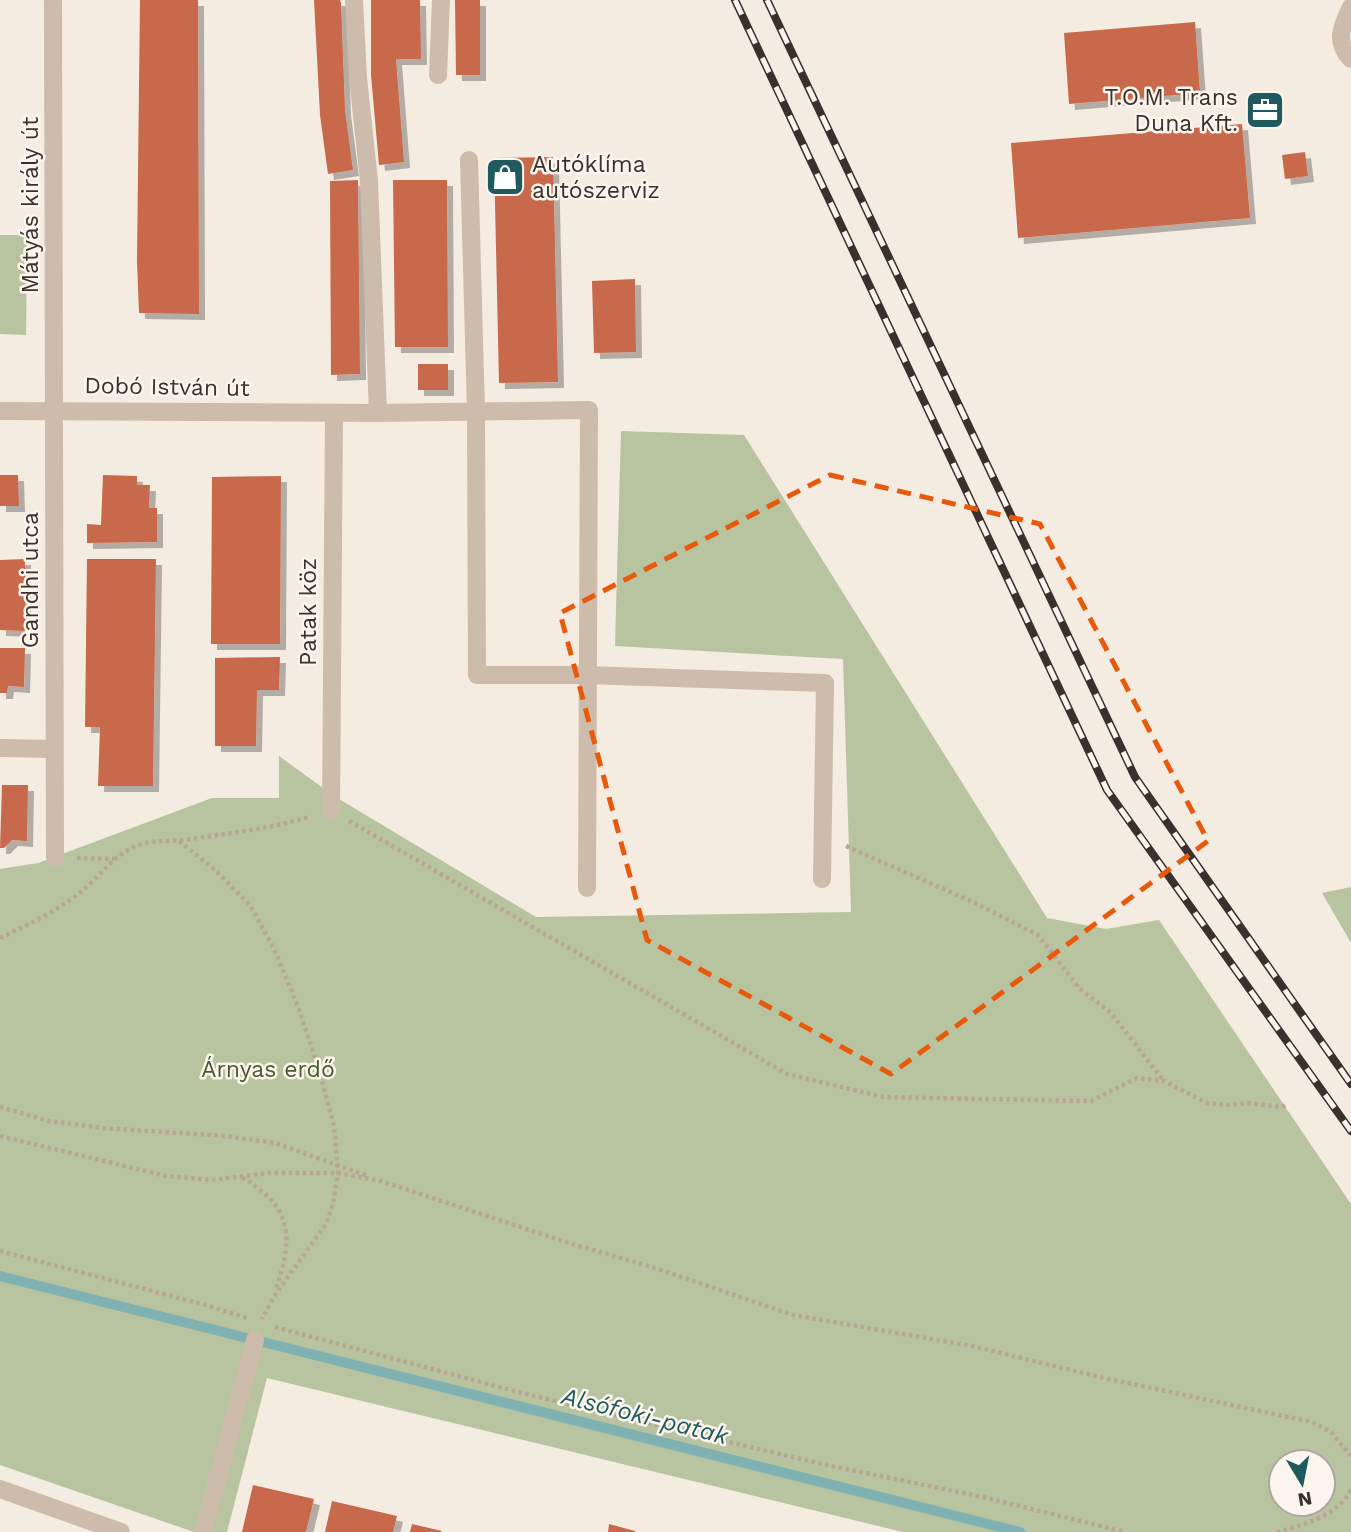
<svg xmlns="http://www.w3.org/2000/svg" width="1351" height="1532" font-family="'Work Sans',sans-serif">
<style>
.green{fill:#b8c4a0;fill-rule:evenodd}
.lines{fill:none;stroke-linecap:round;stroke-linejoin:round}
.stream{stroke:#7fb0b2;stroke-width:10}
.building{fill:#c8694b;filter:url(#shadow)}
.path{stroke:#b9a596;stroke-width:4.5;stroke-dasharray:3.5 3.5;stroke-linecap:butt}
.minor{stroke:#cdbbac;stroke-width:18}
.rail-casing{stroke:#3b302b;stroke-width:8}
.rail{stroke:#fbf5ee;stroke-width:5;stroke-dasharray:16;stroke-linecap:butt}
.marked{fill:none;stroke:#e8590c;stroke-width:5;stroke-dasharray:14 9;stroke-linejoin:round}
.labels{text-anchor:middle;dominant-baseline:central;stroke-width:5;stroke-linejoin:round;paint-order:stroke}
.poi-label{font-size:23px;fill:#3b302b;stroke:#fbf5ee;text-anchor:end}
.street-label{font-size:23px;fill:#3b302b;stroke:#fbf5ee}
.park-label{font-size:23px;fill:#4a5a2e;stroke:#fbf5ee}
.water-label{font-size:24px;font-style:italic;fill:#1f5a5e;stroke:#fbf5ee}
</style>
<defs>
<filter id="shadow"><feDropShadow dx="6" dy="6" stdDeviation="0" flood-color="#0004"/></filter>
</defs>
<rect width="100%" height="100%" fill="#f4ebe1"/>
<!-- green -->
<g class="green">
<polygon points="0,235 27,235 26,335 0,334"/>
<path d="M 621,431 L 744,435 L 1047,918 L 1106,929 L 1159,920 L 1351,1204 L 1351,1532 L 903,1532 L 267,1378 L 227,1532 L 194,1532 L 0,1465 L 0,869 L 38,863 L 212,798 L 279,798 L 279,756 L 334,796 L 536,917 L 851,912 L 843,659 L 615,646 ZM 1281,1462 L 1323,1462 L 1323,1504 L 1281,1504 Z"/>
<polygon points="1351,887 1351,943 1322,893"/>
</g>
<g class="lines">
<!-- stream -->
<g class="stream">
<polyline points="0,1276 251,1339"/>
<polyline points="259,1341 1020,1532"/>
</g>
</g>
<!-- building -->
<g class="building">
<polygon points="140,0 198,0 199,314 139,313 137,261"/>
<polygon points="314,0 340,0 341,3 345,110 353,170 328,174 320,115"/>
<polygon points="371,0 420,0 421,59 396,59 404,162 379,165 371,75"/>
<polygon points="455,0 480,0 480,75 456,75"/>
<polygon points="1195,22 1200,93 1069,104 1064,33"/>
<polygon points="1242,124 1250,218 1018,238 1011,143"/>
<polygon points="1305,152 1308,176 1285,179 1282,155"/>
<polygon points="553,157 558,382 499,383 494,158"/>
<polygon points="358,180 360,374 331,375 330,181"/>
<polygon points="393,180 447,180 448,347 395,347"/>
<polygon points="635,279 636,352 594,353 592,281"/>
<rect x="418" y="364" width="30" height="26"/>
<polygon points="0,475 18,475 19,506 0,506"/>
<polygon points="103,475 137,476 137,485 150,485 149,508 157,508 157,542 87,543 87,524 101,525"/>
<polygon points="281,476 280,644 211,644 212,477"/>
<polygon points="25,559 25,631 0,630 0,560"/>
<polygon points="87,559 156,559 153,786 98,786 100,727 85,727"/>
<polygon points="0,648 25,648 24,687 8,686 7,693 0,693"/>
<polygon points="280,657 279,690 257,690 256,746 215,746 215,658"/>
<polygon points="2,785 28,785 27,841 12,840 4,848 0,848"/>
<polygon points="253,1485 314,1499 306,1532 242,1532"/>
<polygon points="332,1501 397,1516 393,1532 325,1532"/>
<polygon points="412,1524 442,1531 441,1532 410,1532"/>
<polygon points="609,1524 635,1531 635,1532 608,1532"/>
</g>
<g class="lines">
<!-- path -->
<g class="path">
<polyline points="349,821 787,1074 883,1097 1091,1101 1137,1078 1164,1081 1207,1103 1230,1105 1247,1103 1282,1107 1286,1105"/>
<polyline points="179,841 214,869 250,905 275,951 297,1004 317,1063 334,1126 338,1173 333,1204 326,1224 273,1298 262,1319"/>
<polyline points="846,846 975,903 1038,935 1079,988 1111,1013 1163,1080"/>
<polyline points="77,858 114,859"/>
<path d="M 0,938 C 28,925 59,910 83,890 C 101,875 114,855 136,846 C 155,839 164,842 183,840 C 225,834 268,829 309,817"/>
<polyline points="0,1107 49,1121 103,1128 225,1136 275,1143 368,1176"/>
<polyline points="0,1136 166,1176 212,1180 269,1173 338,1173 381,1181 572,1244 652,1267 793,1315 972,1346 1104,1378 1312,1422 1331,1432 1351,1456"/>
<path d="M 242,1178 C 249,1180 254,1185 260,1190 C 296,1217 289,1253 275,1291"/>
<polyline points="0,1251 209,1306 247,1318"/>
<polyline points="275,1327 518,1392 822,1464 983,1497 1125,1532"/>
<path d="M 1277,1532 C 1303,1525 1338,1516 1351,1490"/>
</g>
<!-- minor -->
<g class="minor">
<polyline points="53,0 55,858"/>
<polyline points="354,0 358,78 369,181 378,413"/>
<path d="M 1351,7 C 1342,26 1334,41 1351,59"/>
<polyline points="438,75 441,0"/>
<polyline points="469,160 476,411 477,675 586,675 825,683 822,879"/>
<polyline points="0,411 378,413 589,410 587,888"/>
<polyline points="0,748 54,749"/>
<polyline points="331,811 334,413"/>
<polyline points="0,1489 121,1532"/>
<polyline points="203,1532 255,1340"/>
</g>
<!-- rail casing -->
<g class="rail-casing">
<g id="rail">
<polyline points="735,0 1107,790 1351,1131"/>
<polyline points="767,0 1135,777 1351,1084"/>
</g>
</g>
<!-- rail -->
<use href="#rail" class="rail"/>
</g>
<!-- marked area -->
<path class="marked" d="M 830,475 L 1040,524 L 1208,841 L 891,1074 L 647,940 L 560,613 Z"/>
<!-- icons -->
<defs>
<g id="office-square" transform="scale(2.0125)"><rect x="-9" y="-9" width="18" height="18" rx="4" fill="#1f5a5e" stroke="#fbf5ee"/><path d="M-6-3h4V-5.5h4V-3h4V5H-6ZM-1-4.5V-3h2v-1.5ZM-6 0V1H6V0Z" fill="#fff"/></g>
<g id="shop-square" transform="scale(2.0125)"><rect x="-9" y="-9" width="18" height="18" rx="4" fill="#1f5a5e" stroke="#fbf5ee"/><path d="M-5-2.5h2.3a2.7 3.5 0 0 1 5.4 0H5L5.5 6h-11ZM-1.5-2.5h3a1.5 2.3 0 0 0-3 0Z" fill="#fff"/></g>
</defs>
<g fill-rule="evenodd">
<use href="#office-square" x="1265" y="110"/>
<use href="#shop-square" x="505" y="177"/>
</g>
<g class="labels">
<!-- poi labels -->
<g class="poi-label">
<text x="1238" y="97">T.O.M. Trans<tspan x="1238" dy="26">Duna Kft.</tspan></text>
<text x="532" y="164" text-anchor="start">Autóklíma<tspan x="532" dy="26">autószerviz</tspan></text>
</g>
<!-- street labels -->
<g class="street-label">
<text transform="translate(30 205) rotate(-90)">Mátyás király út</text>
<text transform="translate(167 387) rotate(1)">Dobó István út</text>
<text transform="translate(30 580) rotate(-90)">Gandhi utca</text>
<text transform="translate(308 612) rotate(-90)">Patak köz</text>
</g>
<!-- park labels -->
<g class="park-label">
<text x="268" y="1069">Árnyas erdő</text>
</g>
<!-- water labels -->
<g class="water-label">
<text transform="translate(645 1416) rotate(14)">Alsófoki-patak</text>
</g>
</g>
<!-- north arrow -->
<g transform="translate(1302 1483) rotate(170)"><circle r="33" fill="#fbf5ee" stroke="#aea6a0" stroke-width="2"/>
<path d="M0-5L12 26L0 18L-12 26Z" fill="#1f5a5e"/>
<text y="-10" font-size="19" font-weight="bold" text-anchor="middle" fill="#3b302b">N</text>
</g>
</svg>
